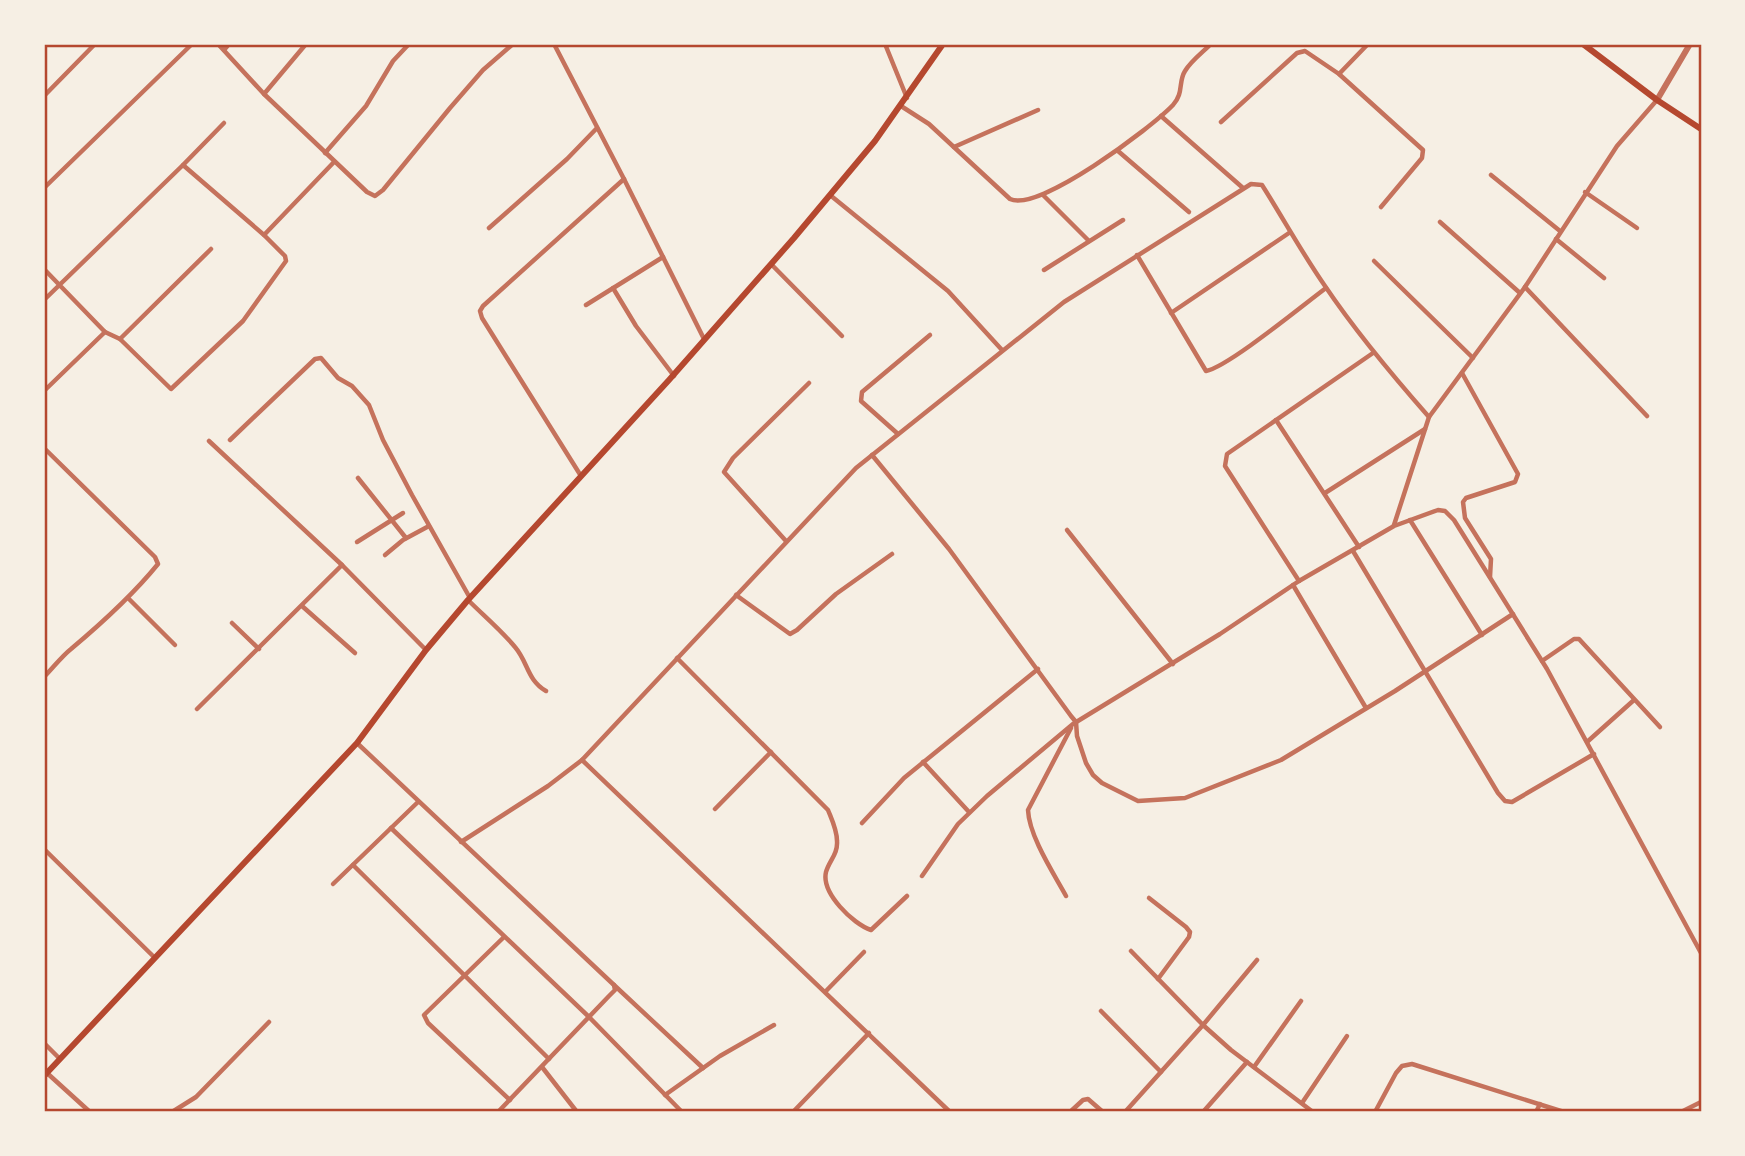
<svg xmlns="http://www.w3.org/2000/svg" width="1745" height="1156" font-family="Mulish,sans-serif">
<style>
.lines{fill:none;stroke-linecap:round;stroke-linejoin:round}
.minor{stroke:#c5725c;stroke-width:4.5}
.tertiary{stroke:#c5725c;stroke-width:6}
.secondary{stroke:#b5482f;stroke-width:6}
.neatline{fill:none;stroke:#b5482f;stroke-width:2.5}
</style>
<rect width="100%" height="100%" fill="#f6efe4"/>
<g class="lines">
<!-- minor -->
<g class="minor">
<polyline points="218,44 264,94 367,192 375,196 383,190 450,108 483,70 513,44"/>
<polyline points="554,44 624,179 704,339"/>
<polyline points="885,44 907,98"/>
<polyline points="224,50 229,44"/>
<polyline points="1339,74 1368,44"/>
<polyline points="264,94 306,44"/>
<polyline points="44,96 95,44"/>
<path d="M 901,106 L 929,124 L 1010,199 C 1038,213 1151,128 1173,105 C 1184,93 1178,82 1185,71 C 1191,61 1203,52 1211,44"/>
<polyline points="1161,116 1243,188"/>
<polyline points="1221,122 1297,53 1305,51 1339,74 1423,150 1422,158 1381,207"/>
<polyline points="954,147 1038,110"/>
<polyline points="1118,151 1189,212"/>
<polyline points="325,153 366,106 393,61 409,44"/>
<polyline points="183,165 224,123"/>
<polyline points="1491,175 1560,231"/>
<polyline points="44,188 192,44"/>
<polyline points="1585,192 1637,228"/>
<polyline points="830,195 948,291 1002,350"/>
<polyline points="1043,195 1089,241"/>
<polyline points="1440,222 1520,293"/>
<polyline points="489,228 567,159 597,128"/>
<polyline points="264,235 334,162"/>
<polyline points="1556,239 1604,278"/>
<path d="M 1137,255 L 1206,371 C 1228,367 1303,305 1326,288"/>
<polyline points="1374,261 1473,358"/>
<polyline points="771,264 842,336"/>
<path d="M 44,269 L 105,332 L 120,339 L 171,389 L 243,321 L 286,261 L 285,256 L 264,235 L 183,165 C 137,210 90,255 44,300"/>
<polyline points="1044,270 1123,220"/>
<polyline points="1525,287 1647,416"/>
<polyline points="613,288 636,326 674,376"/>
<polyline points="586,305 663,257"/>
<polyline points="1171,313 1289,233"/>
<polyline points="120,339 211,249"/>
<polyline points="1462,373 1518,474 1515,482 1466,498 1463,502 1465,518 1491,559 1490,577"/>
<polyline points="44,391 105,332"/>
<polyline points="1276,420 1359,547"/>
<polyline points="898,434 861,401 862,392 930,335"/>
<polyline points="230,440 315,359 321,358 338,378 352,386 369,405 383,440 412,495 470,598"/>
<polyline points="209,441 342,565 426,650"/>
<path d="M 44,448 L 155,557 L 158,564 C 132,596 102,623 71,649 C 61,657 53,668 44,677"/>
<polyline points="872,455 949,549 1071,716 1076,722 1077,736 1086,763 1093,775 1102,783 1138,801 1185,798 1281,760 1395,691 1513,614"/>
<polyline points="581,476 482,318 480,311 483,306 624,179"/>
<polyline points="358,478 406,538"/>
<polyline points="1325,493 1425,429"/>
<polyline points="1410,520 1482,635"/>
<polyline points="1394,525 1429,417 1525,287 1617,146 1657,100"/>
<polyline points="1067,530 1173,664"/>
<polyline points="786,541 724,472 733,458 809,383"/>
<polyline points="357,542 403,513"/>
<polyline points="1353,551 1498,793 1505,801 1512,802 1594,754"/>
<polyline points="385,555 403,540 429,526"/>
<polyline points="1299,581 1225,466 1227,454 1373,353"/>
<polyline points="1293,585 1366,708"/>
<polyline points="736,595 790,634 797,630 836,594 892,554"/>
<polyline points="128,598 175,645"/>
<path d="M 468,600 C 483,615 501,630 515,647 C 528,662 527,680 546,691"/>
<polyline points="302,606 355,653"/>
<polyline points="232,623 259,649"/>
<path d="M 677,658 L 828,810 C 832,820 837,830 837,841 C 838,854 829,861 826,872 C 821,893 853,924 871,930 L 907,896"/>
<polyline points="1542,661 1574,639 1579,639 1660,727"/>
<polyline points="197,709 342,565"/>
<polyline points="1587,742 1634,700"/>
<polyline points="357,743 614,985 615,990 609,996 498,1112"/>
<polyline points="582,760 950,1112"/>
<polyline points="923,762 969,812"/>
<polyline points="715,809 771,752"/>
<polyline points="862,823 904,778 1038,669"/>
<polyline points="391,828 589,1017 682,1112"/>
<path d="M 461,842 L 548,786 L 582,760 L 856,468 L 1064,302 L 1251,184 L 1262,185 C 1283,218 1302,253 1325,286 C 1356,332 1392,375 1429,417"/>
<polyline points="44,849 154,957"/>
<polyline points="353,865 549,1059"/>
<polyline points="922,876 958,824 987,796 1073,724 1220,634 1299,581 1394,526 1438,510 1445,511 1454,520 1547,669 1701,953"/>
<polyline points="333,884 418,802"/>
<path d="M 1066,896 C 1054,874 1029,836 1028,810 L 1071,728"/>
<polyline points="1149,898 1186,927 1190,932 1189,937 1158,979"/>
<polyline points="504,937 424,1015 428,1023 510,1100"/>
<polyline points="1131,951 1203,1025 1231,1050 1313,1112"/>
<polyline points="614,985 703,1068"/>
<polyline points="826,991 864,952"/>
<polyline points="1101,1011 1161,1072"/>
<polyline points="44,1043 59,1058"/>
<polyline points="542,1067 577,1112"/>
<polyline points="1254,1067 1301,1001"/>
<polyline points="47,1073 90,1112"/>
<polyline points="665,1095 720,1056 774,1025"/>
<polyline points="1302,1103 1347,1036"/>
<polyline points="172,1112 196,1097 269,1022"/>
<polyline points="793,1112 869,1033"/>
<polyline points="1070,1112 1083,1100 1088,1099 1103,1112"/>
<polyline points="1125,1112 1203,1025 1257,960"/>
<polyline points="1203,1112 1247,1062"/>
<polyline points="1375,1112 1396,1073 1402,1066 1412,1064 1564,1112"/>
<polyline points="1536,1112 1540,1104"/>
<polyline points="1681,1112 1701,1102"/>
</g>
<!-- tertiary -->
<polyline class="tertiary" points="1657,100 1690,44"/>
<!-- secondary -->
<g class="secondary">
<polyline points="1583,44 1657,100 1701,129"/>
<polyline points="44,1076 357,743 426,650 468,600 669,380 794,238 875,141 943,44"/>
</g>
</g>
<!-- border -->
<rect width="1745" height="1156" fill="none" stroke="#f6efe4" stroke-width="91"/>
<rect x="46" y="46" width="1654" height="1064" class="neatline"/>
</svg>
